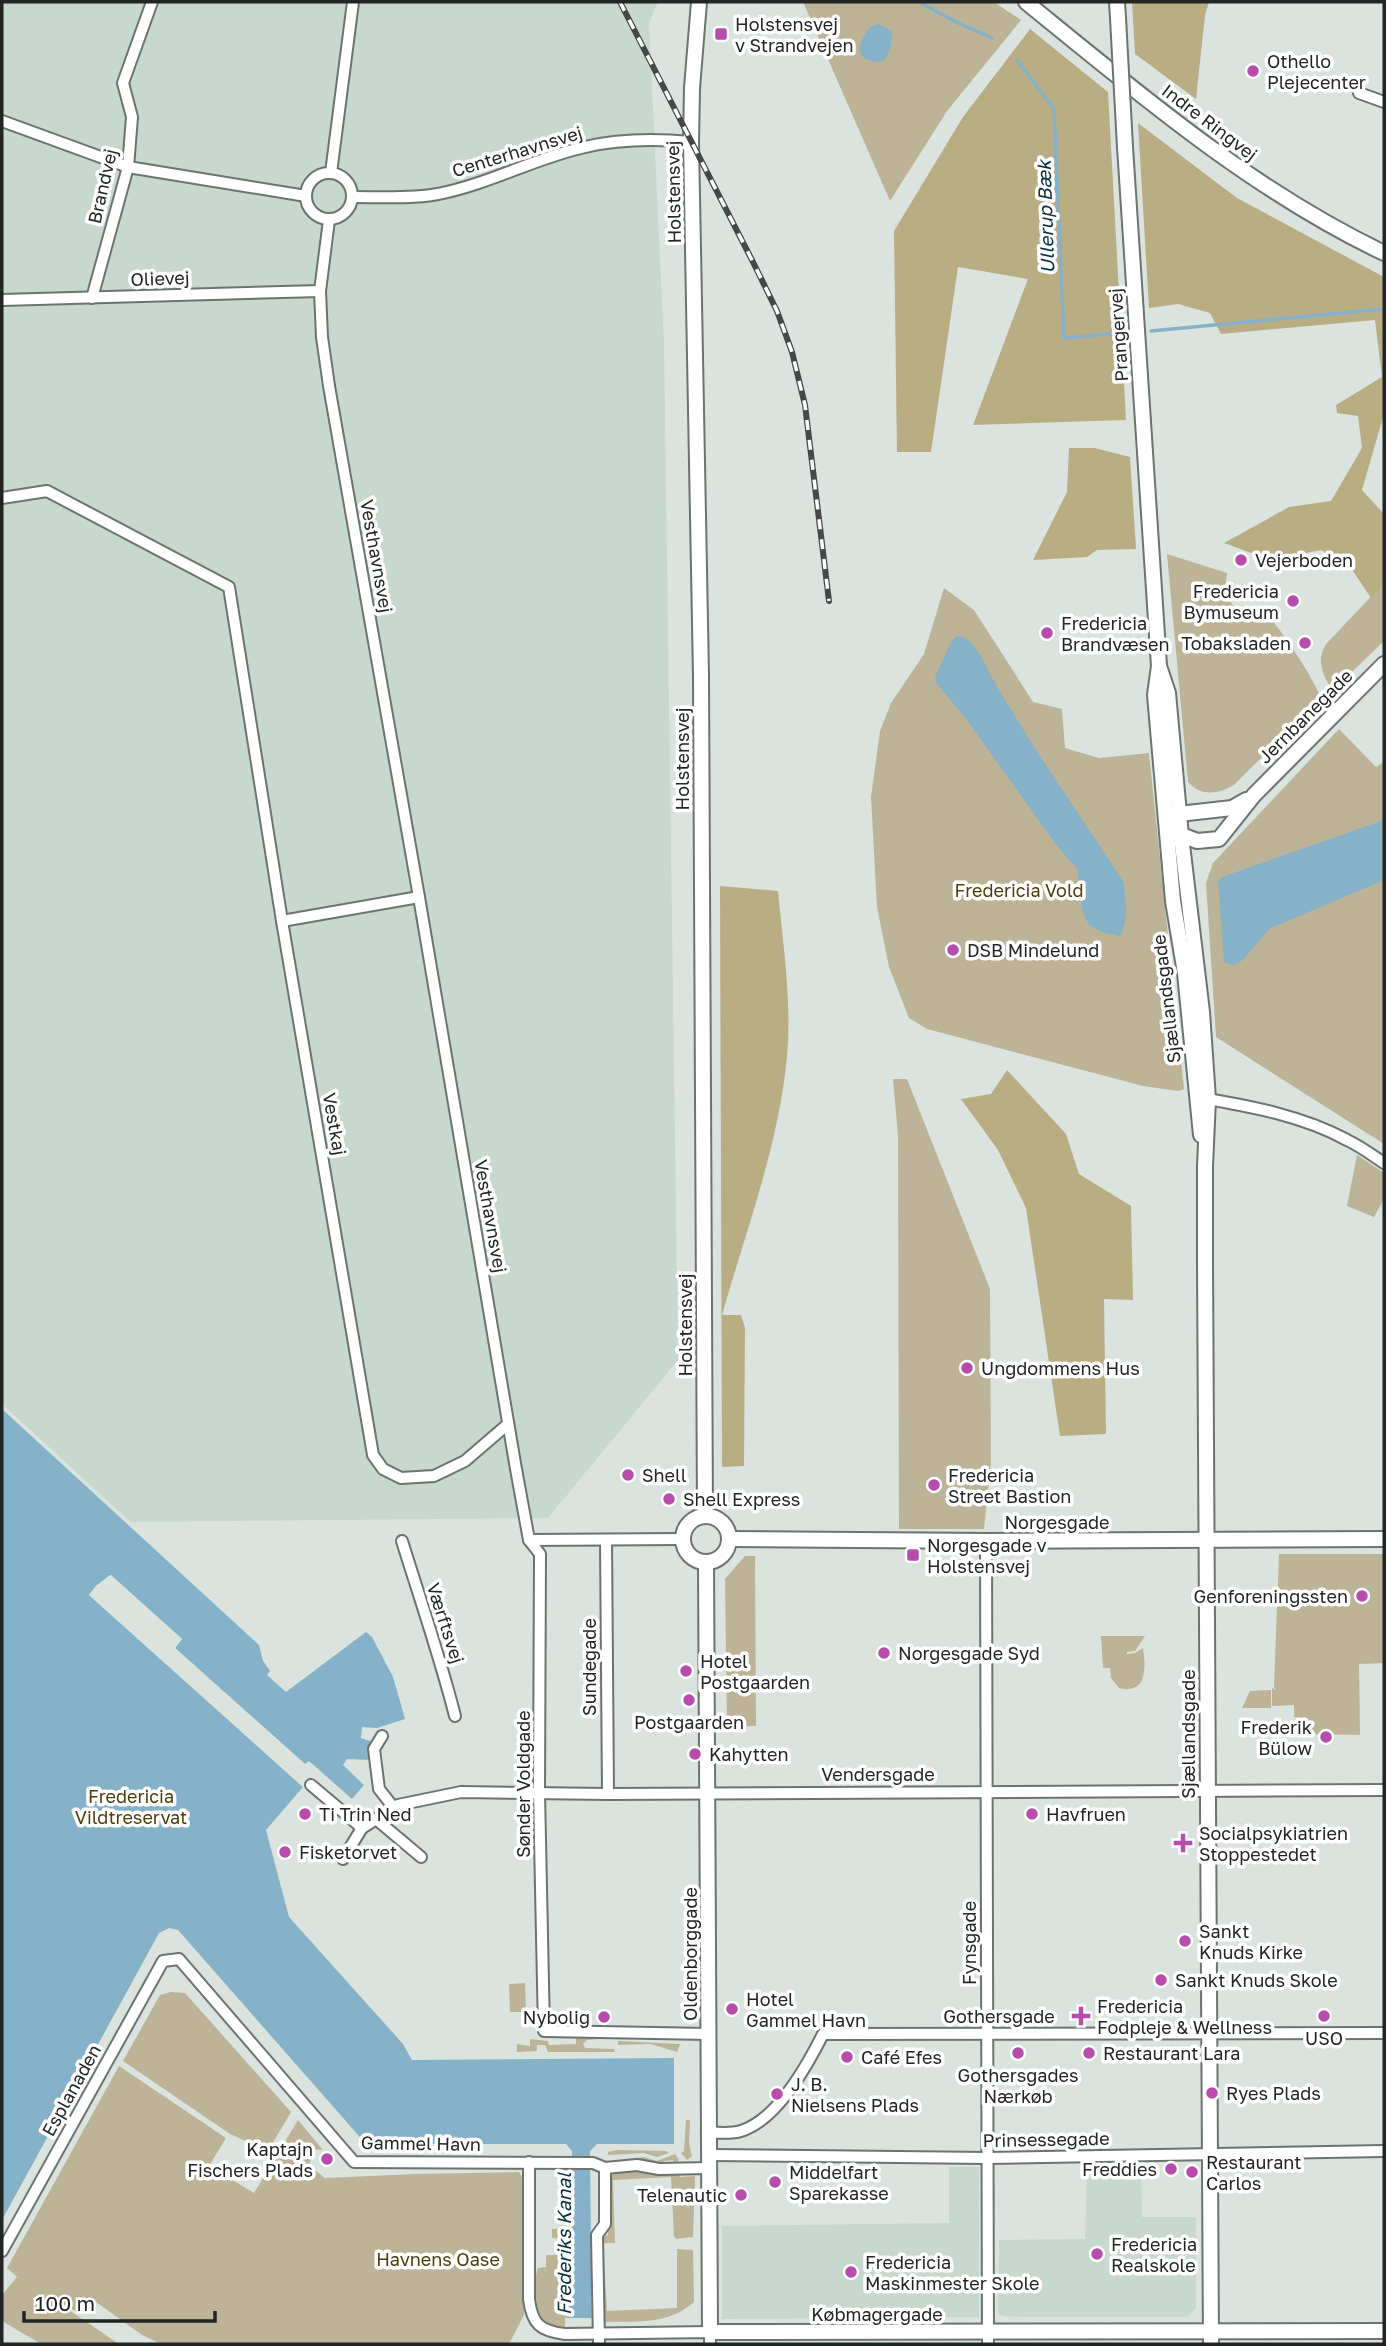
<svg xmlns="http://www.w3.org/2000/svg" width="1386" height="2346" font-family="'Golos Text',sans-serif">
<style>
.built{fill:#c7d8ce}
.green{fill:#bdb497}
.forest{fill:#baad84}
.water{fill:#85b2c8}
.pier{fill:#dae3dd}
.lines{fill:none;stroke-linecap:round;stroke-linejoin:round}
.stream{stroke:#85b2c8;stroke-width:3.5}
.street-casing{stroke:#6c746f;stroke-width:14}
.secondary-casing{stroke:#6c746f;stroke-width:18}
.street{stroke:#fff;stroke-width:10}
.secondary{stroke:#fff;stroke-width:14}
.rail-casing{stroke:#444947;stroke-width:6}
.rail{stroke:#fff;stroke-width:3.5;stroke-dasharray:10;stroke-linecap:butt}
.secondary-bridge-casing{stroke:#6c746f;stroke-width:18;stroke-linecap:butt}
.secondary-bridge{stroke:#fff;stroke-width:14}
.poi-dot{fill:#b74cad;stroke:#fff;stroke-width:2.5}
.labels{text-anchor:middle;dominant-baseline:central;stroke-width:7;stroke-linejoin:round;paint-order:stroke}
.poi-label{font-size:18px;fill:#212523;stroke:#fff;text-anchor:start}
.street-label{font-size:18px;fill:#212523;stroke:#fff}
.park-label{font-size:18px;fill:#4d3e09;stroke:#fff}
.water-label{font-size:19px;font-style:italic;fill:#052f3f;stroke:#fff}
</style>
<rect width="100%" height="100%" fill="#dae3dd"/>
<!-- built -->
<g class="built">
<polygon points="2,2 658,2 649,23 664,345 678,1360 548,1518 131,1522 2,1404"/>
<polygon points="949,2167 979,2167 979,2317 722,2319 722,2226 949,2223"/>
<polygon points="1087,2167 1141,2167 1142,2217 1196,2217 1196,2308 1188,2317 1023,2317 1002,2316 998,2313 999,2240 1085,2239"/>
</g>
<!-- green -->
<g class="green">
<polygon points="803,2 994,2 1021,20 947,111 890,201"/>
<path d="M 1167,554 L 1227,573 C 1223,595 1230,608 1250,618 L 1262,608 C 1289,640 1307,668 1325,705 L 1282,737 L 1234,785 C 1219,794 1201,797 1188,782 Z"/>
<path d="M 1384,583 L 1384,641 L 1332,691 C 1323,673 1315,661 1327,643 Z"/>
<polygon points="944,588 974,610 1033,702 1062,709 1065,748 1099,758 1149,753 1184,1089 1178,1091 1143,1086 927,1029 909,1018 889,967 877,907 871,797 880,731 891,703 924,654"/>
<polygon points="1339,729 1376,767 1384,762 1384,1144 1216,1037 1206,883 1213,863"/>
<polygon points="893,1079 907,1079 990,1289 991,1462 984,1529 899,1529 898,1136"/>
<polygon points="1357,1155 1384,1173 1384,1199 1374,1217 1347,1206"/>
<polygon points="1279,1554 1384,1554 1384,1663 1359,1664 1360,1735 1304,1734 1304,1722 1300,1718 1294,1717 1294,1705 1272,1706 1272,1688 1276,1690 1274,1687"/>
<polygon points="745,1556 755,1556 756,1726 727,1727 725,1579"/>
<path d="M 1101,1636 L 1145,1636 L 1135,1651 L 1127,1652 L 1127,1654 L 1135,1653 L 1143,1648 C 1146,1668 1147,1695 1119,1688 L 1111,1678 L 1110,1668 L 1103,1668 Z"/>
<polygon points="1271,1690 1271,1708 1242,1708 1250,1691"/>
<polygon points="525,1983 526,2012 510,2012 509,1984"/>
<polygon points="171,1992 185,1993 291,2112 268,2151 230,2134 123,2061 160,1995"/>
<polygon points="581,2036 614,2036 614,2038 587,2040 583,2044 585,2048 614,2049 615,2052 548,2052 545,2045 537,2045 537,2051 517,2052 517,2044 530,2046 530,2039 548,2041 549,2045 576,2044 576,2039"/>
<polygon points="618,2041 680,2044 677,2052 651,2044 618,2045"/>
<polygon points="119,2066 226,2138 209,2166 254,2193 298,2120 323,2150 312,2149 309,2169 316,2171 325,2178 416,2174 519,2172 523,2179 524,2315 509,2344 161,2344 142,2335 89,2297 77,2312 44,2293 119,2344 41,2344 2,2321 2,2295 17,2277 7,2268"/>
<polygon points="686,2120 690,2120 689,2143 692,2156 687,2160 681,2153 684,2151"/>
<polygon points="617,2150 666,2151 669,2153 657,2157 644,2153 608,2155 608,2152"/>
<polygon points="675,2154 679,2160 674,2165 673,2160 664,2161 660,2166 608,2164 609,2161 644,2157 657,2161"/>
<path d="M 548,2168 L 573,2168 L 573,2256 L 567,2257 L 568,2318 L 565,2319 L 565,2327 C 539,2325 536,2314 536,2290 C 536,2282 535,2275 538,2268 L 546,2267 L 546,2255 L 560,2255 L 563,2253 L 563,2239 L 552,2238 L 552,2229 L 561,2229 L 563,2187 L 560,2187 L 559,2169 Z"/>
<path d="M 636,2169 L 658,2174 L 679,2172 L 680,2177 L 695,2176 L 693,2237 L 676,2239 L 674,2236 L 671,2177 L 613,2180 L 615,2243 L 603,2243 L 607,2311 L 677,2308 L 677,2249 L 693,2250 L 694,2302 C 667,2326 635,2321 601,2322 L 600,2238 L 608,2235 L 608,2172 Z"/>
</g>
<!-- forest -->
<g class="forest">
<polygon points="1132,2 1209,2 1205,15 1196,99 1135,54"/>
<polygon points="1030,29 1108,92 1126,420 973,425 1028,279 958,267 931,452 897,452 894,231 963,117"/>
<polygon points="1138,123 1237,198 1384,277 1384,414 1362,490 1384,514 1384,583 1371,598 1349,565 1321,550 1270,560 1224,543 1289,507 1331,501 1362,448 1358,416 1337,413 1336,405 1382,377 1375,320 1221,334 1210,313 1178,304 1149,308"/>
<polygon points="1069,448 1095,448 1130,457 1136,549 1097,550 1087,557 1033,560 1067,492"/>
<path d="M 720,886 L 778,891 C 783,945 792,1002 787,1056 C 779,1145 746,1230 722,1315 L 741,1315 L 745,1328 L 744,1466 L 722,1467 Z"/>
<polygon points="1007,1070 1066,1134 1079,1174 1131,1206 1133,1300 1104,1299 1106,1434 1060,1436 1026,1208 998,1150 961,1099 991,1094"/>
</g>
<!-- water -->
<g class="water">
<path d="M 878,24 L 892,31 C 892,42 891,52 883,61 L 875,62 L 864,58 L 859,51 C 862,39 865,27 878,24 Z"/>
<path d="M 957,636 C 975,635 989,674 998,688 C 1037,754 1081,817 1123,881 C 1126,900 1129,919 1120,936 L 1101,932 L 1089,925 L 1083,913 L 1077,869 L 1058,847 L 963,715 L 936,683 L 935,677 L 951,642 Z"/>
<polygon points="1384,820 1384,880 1269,929 1243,960 1233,965 1224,962 1218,882 1222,877"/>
<polygon points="2,1409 259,1645 263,1661 270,1671 267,1675 286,1692 366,1632 372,1637 393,1677 405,1719 377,1728 362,1727 361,1738 370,1741 372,1760 347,1759 343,1765 364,1785 352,1799 309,1761 305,1764 175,1648 182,1639 111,1575 96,1586 89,1595 303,1787 266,1830 289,1917 403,2044 412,2060 674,2058 674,2144 597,2144 590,2151 592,2344 568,2344 567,2257 573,2255 572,2151 566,2144 366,2144 178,1930 169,1928 159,1933 2,2220"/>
</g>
<!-- pier -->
<g class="pier">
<polygon points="110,1575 182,1639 175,1648 307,1766 302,1767 172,1650 171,1646 177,1639 110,1580 94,1595 305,1785 303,1787 89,1595 96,1586"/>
<polygon points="565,2318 595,2318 596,2344 566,2344"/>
</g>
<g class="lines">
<!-- stream -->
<g class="stream">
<polyline points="919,2 956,22 992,38"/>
<polyline points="1017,60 1054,109 1064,338 1111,334"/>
<polyline points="1151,331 1384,309"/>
</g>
<!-- street casing -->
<g class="street-casing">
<g id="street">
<polyline points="1359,93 1384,102"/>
<polyline points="2,121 128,167 306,196"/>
<circle cx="329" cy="196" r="23"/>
<polyline points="331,173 353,2"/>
<path d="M 353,197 C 381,197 410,199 438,194 C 489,184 535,158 585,147 C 619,139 658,139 691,142"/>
<polyline points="329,220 320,291 322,337 329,386 419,897 516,1469 529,1540 540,1554 539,1792 544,2031 709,2034"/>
<polyline points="92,298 128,167 132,117 123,83 152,2"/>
<polyline points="2,300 320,291"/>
<polyline points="2,498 47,491 229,587 282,921 373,1455 383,1469 401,1478 434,1476 465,1461 508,1424"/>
<polyline points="282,921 419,897"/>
<path d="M 1201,1098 C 1250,1106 1303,1116 1347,1140 C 1360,1146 1372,1155 1384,1163"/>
<polyline points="529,1540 682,1539"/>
<polyline points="606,1540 608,1794"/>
<path d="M 402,1541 C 420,1599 440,1657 455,1716"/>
<polyline points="986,1541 988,2344"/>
<polyline points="382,1736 374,1749 379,1789 394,1808"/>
<polyline points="311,1785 362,1828 398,1805 461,1792 608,1794 1384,1790"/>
<polyline points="377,1820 421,1857"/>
<polyline points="343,1859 362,1828"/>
<path d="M 709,2132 C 719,2133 731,2134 741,2131 C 777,2120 807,2066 823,2034 L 1384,2033"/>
<polyline points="709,2155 987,2158 1384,2151"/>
<path d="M 529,2162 L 529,2299 C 532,2324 540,2331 565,2334 L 710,2332 L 710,2344"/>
<polyline points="2,2251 163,1961 179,1959 354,2162 593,2163 605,2168 637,2165 659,2169 709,2168"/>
<polyline points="599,2344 597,2235 605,2224 605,2168"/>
</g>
</g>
<!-- secondary casing -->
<g class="secondary-casing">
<g id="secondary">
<polyline points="699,2 692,88 691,142 701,676 705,1516"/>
<path d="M 1026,2 C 1139,94 1252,190 1384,253"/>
<polyline points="1117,2 1118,18"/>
<polyline points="1125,147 1159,666 1155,695 1173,901 1185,973 1201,1135"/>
<polyline points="1159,666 1168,693 1181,836 1202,1012 1208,1099 1205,1166 1205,1261 1211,2344"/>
<polyline points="1174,820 1179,814 1232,808 1246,800"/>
<polyline points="1174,832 1197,841 1219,839 1254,795 1384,664"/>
<circle cx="706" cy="1539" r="23"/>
<polyline points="729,1539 986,1541 1384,1539"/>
<polyline points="706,1563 710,2332 1384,2331"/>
</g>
</g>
<!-- street -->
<use href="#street" class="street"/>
<!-- secondary -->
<use href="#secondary" class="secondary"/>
<!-- rail casing -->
<g class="rail-casing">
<polyline id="rail" points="620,2 753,262 777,311 792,352 805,405 829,601"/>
</g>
<!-- rail -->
<use href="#rail" class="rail"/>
<!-- secondary-bridge casing -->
<g class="secondary-bridge-casing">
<polyline id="secondary-bridge" points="1118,18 1125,147"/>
</g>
<!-- secondary-bridge -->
<use href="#secondary-bridge" class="secondary-bridge"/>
</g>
<!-- markers -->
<g class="poi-dot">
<rect x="714" y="27" width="14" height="14" rx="3.5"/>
<circle cx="1253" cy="71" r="7"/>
<circle cx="1241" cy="560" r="7"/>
<circle cx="1293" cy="601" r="7"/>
<circle cx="1047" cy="633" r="7"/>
<circle cx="1305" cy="643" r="7"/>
<circle cx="953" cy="950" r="7"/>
<circle cx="967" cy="1368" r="7"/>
<circle cx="628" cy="1475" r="7"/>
<circle cx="934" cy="1485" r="7"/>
<circle cx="669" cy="1499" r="7"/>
<rect x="906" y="1548" width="14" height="14" rx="3.5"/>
<circle cx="1362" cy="1596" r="7"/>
<circle cx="884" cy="1653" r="7"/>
<circle cx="686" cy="1671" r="7"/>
<circle cx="689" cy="1700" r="7"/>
<circle cx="1326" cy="1737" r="7"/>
<circle cx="695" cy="1754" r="7"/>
<circle cx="305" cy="1814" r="7"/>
<circle cx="1032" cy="1814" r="7"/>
<path d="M1179.5 1832.5h7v7h7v7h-7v7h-7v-7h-7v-7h7z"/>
<circle cx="285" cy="1852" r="7"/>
<circle cx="1185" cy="1941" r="7"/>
<circle cx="1161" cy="1980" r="7"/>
<circle cx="732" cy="2009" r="7"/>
<path d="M1077.5 2005.5h7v7h7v7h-7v7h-7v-7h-7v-7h7z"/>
<circle cx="1324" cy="2016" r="7"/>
<circle cx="604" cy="2017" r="7"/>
<circle cx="1018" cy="2053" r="7"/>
<circle cx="1089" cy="2053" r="7"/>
<circle cx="847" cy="2057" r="7"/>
<circle cx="1212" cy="2093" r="7"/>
<circle cx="777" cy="2094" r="7"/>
<circle cx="327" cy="2159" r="7"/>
<circle cx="1171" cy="2169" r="7"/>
<circle cx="1192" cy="2172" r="7"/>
<circle cx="775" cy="2182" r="7"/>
<circle cx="741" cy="2195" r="7"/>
<circle cx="1097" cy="2254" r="7"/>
<circle cx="851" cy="2272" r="7"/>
</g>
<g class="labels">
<!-- poi labels -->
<g class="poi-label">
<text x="735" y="24">Holstensvej<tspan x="735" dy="21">v Strandvejen</tspan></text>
<text x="1267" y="61">Othello<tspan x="1267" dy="21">Plejecenter</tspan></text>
<text x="1255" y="560">Vejerboden</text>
<text x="1279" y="591" text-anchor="end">Fredericia<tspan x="1279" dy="21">Bymuseum</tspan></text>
<text x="1061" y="623">Fredericia<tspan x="1061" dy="21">Brandvæsen</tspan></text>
<text x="1291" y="643" text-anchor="end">Tobaksladen</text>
<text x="967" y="950">DSB Mindelund</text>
<text x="981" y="1368">Ungdommens Hus</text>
<text x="642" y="1475">Shell</text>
<text x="948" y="1475">Fredericia<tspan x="948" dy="21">Street Bastion</tspan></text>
<text x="683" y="1499">Shell Express</text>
<text x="927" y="1545">Norgesgade v<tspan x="927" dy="21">Holstensvej</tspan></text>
<text x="1348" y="1596" text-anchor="end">Genforeningssten</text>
<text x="898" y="1653">Norgesgade Syd</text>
<text x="700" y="1661">Hotel<tspan x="700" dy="21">Postgaarden</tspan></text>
<text x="689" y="1722" text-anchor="middle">Postgaarden</text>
<text x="1312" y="1727" text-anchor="end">Frederik<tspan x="1312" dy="21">Bülow</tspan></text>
<text x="709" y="1754">Kahytten</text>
<text x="319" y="1814">Ti Trin Ned</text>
<text x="1046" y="1814">Havfruen</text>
<text x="1199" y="1833">Socialpsykiatrien<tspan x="1199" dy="21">Stoppestedet</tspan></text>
<text x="299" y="1852">Fisketorvet</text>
<text x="1199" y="1931">Sankt<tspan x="1199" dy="21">Knuds Kirke</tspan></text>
<text x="1175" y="1980">Sankt Knuds Skole</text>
<text x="746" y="1999">Hotel<tspan x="746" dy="21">Gammel Havn</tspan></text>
<text x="1097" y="2006">Fredericia<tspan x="1097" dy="21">Fodpleje &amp; Wellness</tspan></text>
<text x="590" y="2017" text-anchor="end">Nybolig</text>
<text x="1324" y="2038" text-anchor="middle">USO</text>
<text x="1103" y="2053">Restaurant Lara</text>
<text x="861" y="2057">Café Efes</text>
<text x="1018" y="2075" text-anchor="middle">Gothersgades<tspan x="1018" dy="21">Nærkøb</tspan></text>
<text x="791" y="2084">J. B.<tspan x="791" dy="21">Nielsens Plads</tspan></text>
<text x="1226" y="2093">Ryes Plads</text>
<text x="313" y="2149" text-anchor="end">Kaptajn<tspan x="313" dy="21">Fischers Plads</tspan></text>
<text x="1206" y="2162">Restaurant<tspan x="1206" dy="21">Carlos</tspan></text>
<text x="1157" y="2169" text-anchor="end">Freddies</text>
<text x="789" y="2172">Middelfart<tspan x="789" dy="21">Sparekasse</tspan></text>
<text x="727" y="2195" text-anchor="end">Telenautic</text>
<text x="1111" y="2244">Fredericia<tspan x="1111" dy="21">Realskole</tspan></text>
<text x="865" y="2262">Fredericia<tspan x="865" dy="21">Maskinmester Skole</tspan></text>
</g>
<!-- street labels -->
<g class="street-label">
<text transform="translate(1210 122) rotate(37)">Indre Ringvej</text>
<text transform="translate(517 151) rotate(-17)">Centerhavnsvej</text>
<text transform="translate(102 186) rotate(-77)">Brandvej</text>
<text transform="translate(673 192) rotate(-91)">Holstensvej</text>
<text transform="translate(160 278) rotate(-2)">Olievej</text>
<text transform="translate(1118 335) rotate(-94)">Prangervej</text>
<text transform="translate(377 556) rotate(80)">Vesthavnsvej</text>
<text transform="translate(1305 716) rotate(-45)">Jernbanegade</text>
<text transform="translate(682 759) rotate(-90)">Holstensvej</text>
<text transform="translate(1166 999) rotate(-97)">Sjællandsgade</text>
<text transform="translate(335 1124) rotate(80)">Vestkaj</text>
<text transform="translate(491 1216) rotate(80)">Vesthavnsvej</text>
<text transform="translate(685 1325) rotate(-90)">Holstensvej</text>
<text x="1057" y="1522">Norgesgade</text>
<text transform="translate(446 1623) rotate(72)">Værftsvej</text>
<text transform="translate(589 1667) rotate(-90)">Sundegade</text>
<text transform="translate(1188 1734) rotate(-90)">Sjællandsgade</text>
<text x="878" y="1774">Vendersgade</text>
<text transform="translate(523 1784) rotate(-90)">Sønder Voldgade</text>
<text transform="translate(969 1943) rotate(-90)">Fynsgade</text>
<text transform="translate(690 1954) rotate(-90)">Oldenborggade</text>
<text x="999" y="2016">Gothersgade</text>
<text transform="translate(71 2090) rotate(-61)">Esplanaden</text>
<text transform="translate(1046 2139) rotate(-1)">Prinsessegade</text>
<text transform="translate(421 2143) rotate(1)">Gammel Havn</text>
<text x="877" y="2314">Købmagergade</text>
</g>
<!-- park labels -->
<g class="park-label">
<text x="1019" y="890">Fredericia Vold</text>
<text x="131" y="1796">Fredericia<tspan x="131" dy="21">Vildtreservat</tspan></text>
<text x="438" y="2259">Havnens Oase</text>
</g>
<!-- water labels -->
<g class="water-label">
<text transform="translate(1045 217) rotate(-92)">Ullerup Bæk</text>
<text transform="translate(563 2244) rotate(-90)">Frederiks Kanal</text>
</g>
</g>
<!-- border -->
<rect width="1386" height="2346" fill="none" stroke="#212523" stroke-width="7"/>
<!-- scale -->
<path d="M24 2311v10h191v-10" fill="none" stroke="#212523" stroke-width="3.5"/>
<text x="35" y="2311" font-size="21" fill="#212523" stroke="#ffffff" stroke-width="5" paint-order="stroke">100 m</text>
</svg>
